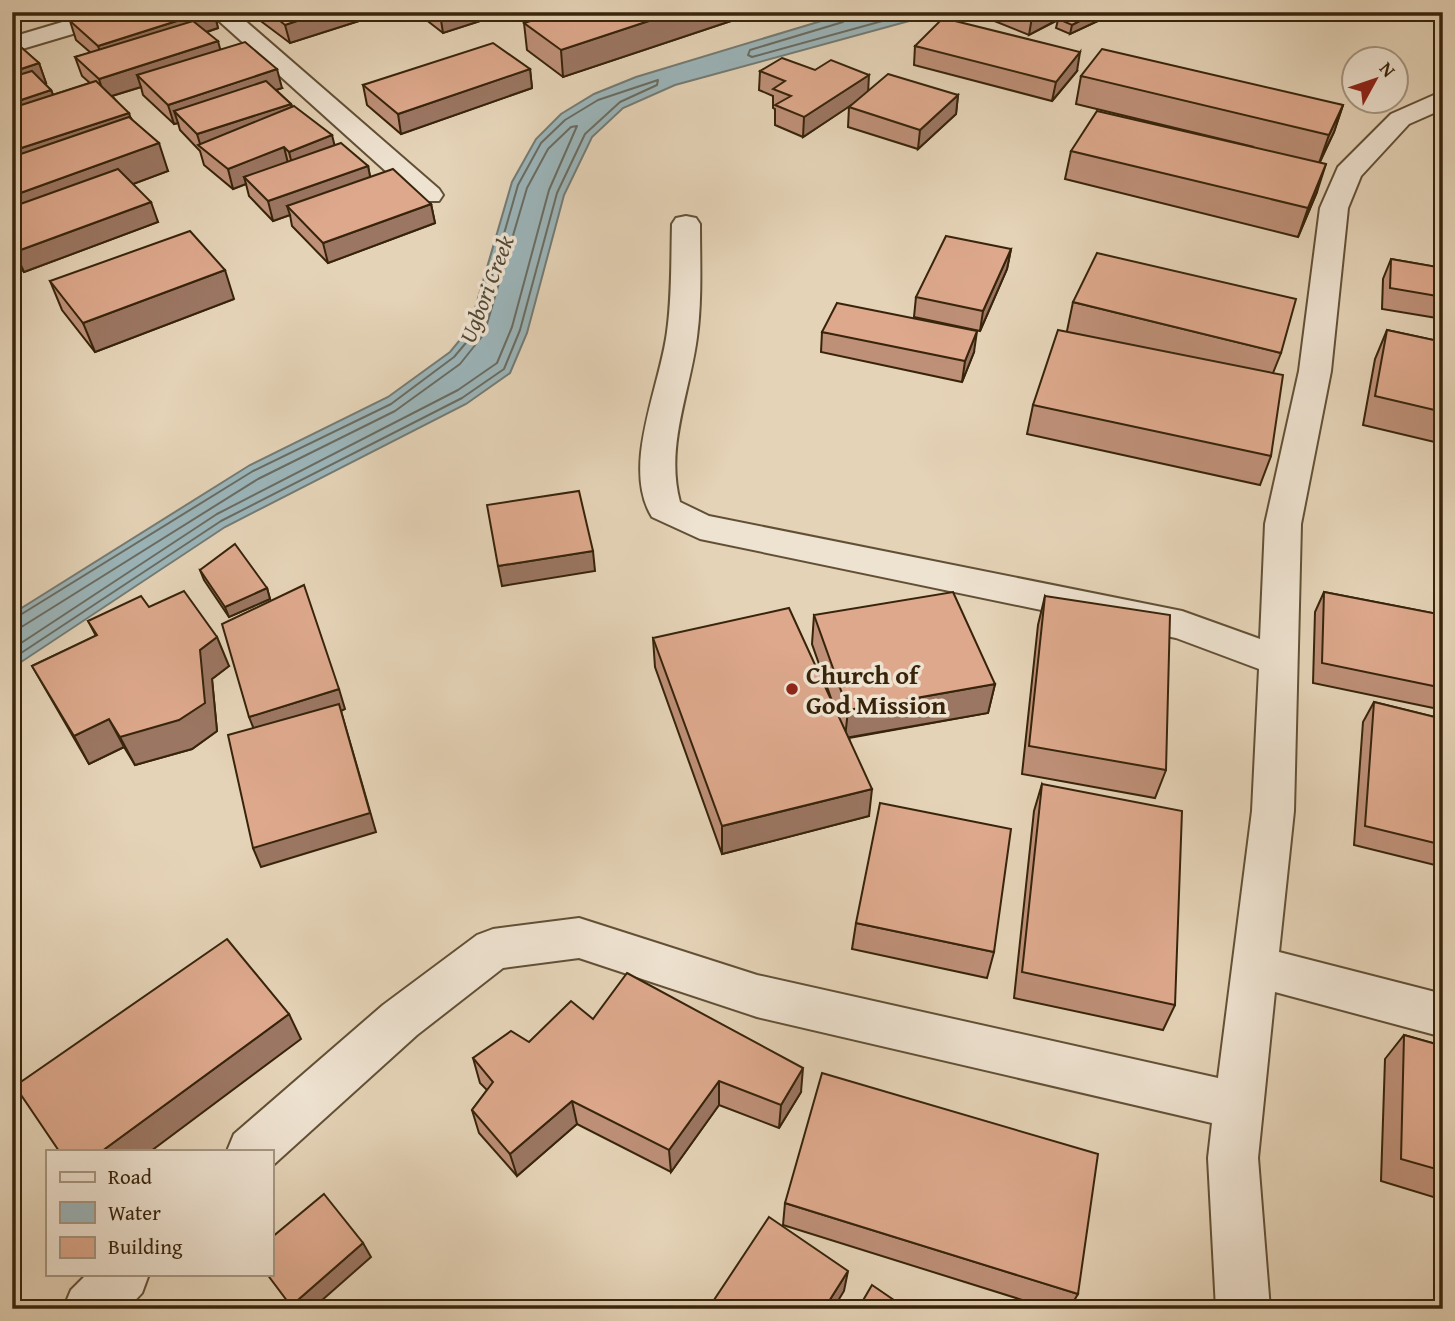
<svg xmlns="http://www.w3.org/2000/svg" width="1455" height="1321" font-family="'Gentium Book Plus',serif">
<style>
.water{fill:#9bb5ba;stroke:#737b74;stroke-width:2}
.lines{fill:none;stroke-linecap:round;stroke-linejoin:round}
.shore{stroke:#696c62;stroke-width:2}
.minor-casing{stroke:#625036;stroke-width:4}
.minor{fill:#eee2d0;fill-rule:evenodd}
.wall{fill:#be9078;stroke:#37240b;stroke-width:2}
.shaded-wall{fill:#9b7662;stroke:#37240b;stroke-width:2}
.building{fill:#dda88c;stroke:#37240b;stroke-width:2}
.poi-dot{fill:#8f2418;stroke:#eee2d0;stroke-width:2.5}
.labels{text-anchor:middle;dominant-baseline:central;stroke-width:7;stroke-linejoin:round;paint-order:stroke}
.far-water-label{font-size:23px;font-style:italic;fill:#504837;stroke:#eee2d0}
.poi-label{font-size:26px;font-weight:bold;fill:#37240b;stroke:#eee2d0;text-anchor:start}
</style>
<rect width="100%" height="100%" fill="#e5d3b7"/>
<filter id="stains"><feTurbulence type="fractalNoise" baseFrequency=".00286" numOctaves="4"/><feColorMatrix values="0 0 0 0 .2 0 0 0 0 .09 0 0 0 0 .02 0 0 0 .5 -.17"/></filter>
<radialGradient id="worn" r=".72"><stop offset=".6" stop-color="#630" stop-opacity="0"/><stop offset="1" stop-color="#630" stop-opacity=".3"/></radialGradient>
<!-- water -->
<polygon class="water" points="851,12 942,12 675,85 623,108 592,137 564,195 527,333 510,373 466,404 225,527 12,668 12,614 250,465 388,397 450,352 469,329 512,182 536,139 561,114 594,94 636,77"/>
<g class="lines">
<!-- shore -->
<g class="shore">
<polyline points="848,12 843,22 750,50 748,55 752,57 915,12"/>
<polyline points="12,620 253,471 391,404 454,357 476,331 518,185 541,143 565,120 598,100 658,80 657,85 620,102 585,134 557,193 520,330 504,369 462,398 221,521 12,659"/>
<polyline points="12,629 23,626 258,479 395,411 460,364 484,334 527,188 548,149 571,127 577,126 549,190 512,327 497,363 458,390 217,514 12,649"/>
</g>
<!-- minor casing -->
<g class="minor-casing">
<g id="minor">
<polygon points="96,12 134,12 130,17 12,52 12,37"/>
<polygon points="209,12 235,12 439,189 443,195 439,201 419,201"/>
<path d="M 1443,91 L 1443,109 L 1409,124 L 1361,176 L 1348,208 L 1331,371 L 1301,524 L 1294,811 L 1279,952 L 1443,994 L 1443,1037 L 1275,992 L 1258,1158 L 1270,1309 L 1216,1309 L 1208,1158 L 1212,1123 L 757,1017 L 579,958 L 503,968 L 417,1035 L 271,1167 L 271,1151 L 227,1151 L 234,1134 L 383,1005 L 477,935 L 493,929 L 579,918 L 757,975 L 1218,1078 L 1252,811 L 1259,669 L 1176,638 L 700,539 L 652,517 C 621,467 660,387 667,332 C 672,297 671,260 672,224 L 676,218 L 686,216 L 696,218 L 700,224 C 700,262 702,300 697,337 C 690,392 665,447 680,502 L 709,516 L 1182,611 L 1260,639 L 1265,524 L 1299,371 L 1320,208 L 1338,167 L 1391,114 Z"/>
<polygon points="87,1274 149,1274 142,1293 127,1309 63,1309 71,1290"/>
</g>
</g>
<!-- minor -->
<use href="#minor" class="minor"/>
</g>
<!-- wall -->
<g class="wall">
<polygon points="98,12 214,12 218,28 207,32 220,49 282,88 276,90 291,104 292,107 334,145 368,166 370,177 431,204 435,223 328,263 292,226 290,215 273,221 249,196 246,184 233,189 204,165 200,151 180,130 178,123 174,124 143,95 141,87 112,96 131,118 168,171 133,184 158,222 24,272 12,259 12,40 39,63 46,83 44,83 51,90 53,95 90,83 82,76 75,57 91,53 76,40 70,21"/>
<polygon points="257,12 384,13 290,43 258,19"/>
<polygon points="416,12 508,12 443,33"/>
<polygon points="560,12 737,12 737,19 563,77 527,50 524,23"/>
<polygon points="993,12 1103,12 1102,19 1070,34 1056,28 1058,20 1029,35 992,20"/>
<polygon points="915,46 1077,71 1052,101 914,65"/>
<polygon points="530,69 532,88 401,134 367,105 363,85"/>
<polygon points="760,71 868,91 958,95 956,114 918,149 848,127 849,107 855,102 803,137 775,125 775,109 773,108 773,96 759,90"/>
<polygon points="1081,76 1343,105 1334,132 1320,162 1317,192 1298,237 1065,179 1071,151 1254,147 1076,104"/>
<polygon points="1011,249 1007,269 980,331 914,317 916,297"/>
<polygon points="1391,259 1443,268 1443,319 1382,309 1383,279"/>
<polygon points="50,281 234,299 95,352 62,310"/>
<polygon points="1073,302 1281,353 1273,373 1271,456 1260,485 1027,434 1033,405 1067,331"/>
<polygon points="1387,330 1443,342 1443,444 1363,425 1375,359"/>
<polygon points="822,332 974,352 962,382 821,352"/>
<polygon points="200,570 267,588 270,599 229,617 204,580"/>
<polygon points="1324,592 1443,615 1443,710 1313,683 1315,612"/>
<polygon points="1045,596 1166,770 1155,798 1022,774 1038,625"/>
<polygon points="149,607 229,666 212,679 217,731 192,749 135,765 124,747 89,764 32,666 96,636 88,621"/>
<polygon points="814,615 995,684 988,713 849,738 869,816 722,854 655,667 653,638 832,701 812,644"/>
<polygon points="1374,702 1443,719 1443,867 1354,845 1363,722"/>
<polygon points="1042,784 1175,1005 1163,1030 1014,998 1034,811"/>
<polygon points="856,923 994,952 987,978 852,949"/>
<polygon points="593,1019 801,1092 779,1128 719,1105 671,1172 577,1124 517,1176 479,1133 472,1110 487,1090 480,1083 473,1058 529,1042"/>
<polygon points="1404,1035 1443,1046 1443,1200 1381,1181 1385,1059"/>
<polygon points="785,1203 1078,1294 1069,1309 1051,1309 783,1225"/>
<polygon points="1394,1301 1420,1309 1385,1309"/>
</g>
<!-- shaded-wall -->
<g class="shaded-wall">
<polygon points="12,12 19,30 12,32"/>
<polygon points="205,12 214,12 218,28 105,65 98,46"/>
<polygon points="324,12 384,13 290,43 285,25"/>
<polygon points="446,12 508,12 443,33 440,14"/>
<polygon points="676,12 737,12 737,19 563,77 561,50"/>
<polygon points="1040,12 1072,12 1029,35 1032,17"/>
<polygon points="1097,12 1103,12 1102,19 1070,34 1072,25"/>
<polygon points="218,41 223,60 137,75 141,87 105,98 99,79"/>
<polygon points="1080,52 1077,71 1052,101 1056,82"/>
<polygon points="39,63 46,83 12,93 12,72"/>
<polygon points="277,69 282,88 184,121 174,111 178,123 174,124 168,105"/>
<polygon points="530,69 532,88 401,134 398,114"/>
<polygon points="869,75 868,94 803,137 804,117"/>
<polygon points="51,90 59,109 12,124 12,103"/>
<polygon points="958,95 956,114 918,149 920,130"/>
<polygon points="291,104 295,123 201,147 197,134"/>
<polygon points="1343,105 1334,132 1319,163 1329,135"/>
<polygon points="129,113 138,141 12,183 12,151"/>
<polygon points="332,135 337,155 294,172 289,152"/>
<polygon points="159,143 168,171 12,229 12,196"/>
<polygon points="284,147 289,167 244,177 246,184 233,189 228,169"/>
<polygon points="1326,164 1317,192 1298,237 1308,208"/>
<polygon points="368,166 372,186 287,206 290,215 273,221 268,201"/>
<polygon points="151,202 158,222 24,272 15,252"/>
<polygon points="431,204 435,223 328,263 323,243"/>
<polygon points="1011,249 1007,269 980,331 983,311"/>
<polygon points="225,270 234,299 95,352 83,323"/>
<polygon points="977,331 974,352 962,382 965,361"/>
<polygon points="593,551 595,571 502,586 498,566"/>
<polygon points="267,588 270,599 229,617 225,607"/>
<polygon points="217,637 229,666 212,679 217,731 192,749 135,765 120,737 200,650"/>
<polygon points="995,684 988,713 845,738 848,710"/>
<polygon points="339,689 345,709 341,711 376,832 261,867 253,848 257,737 249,717"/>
<polygon points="109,719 124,747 89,764 74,736"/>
<polygon points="872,789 869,816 722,854 722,826"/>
<polygon points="289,1014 301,1039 151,1151 102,1151"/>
<polygon points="803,1068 801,1092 779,1128 781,1105"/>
<polygon points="719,1081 719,1105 671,1172 669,1150"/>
<polygon points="572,1101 577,1124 517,1176 510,1154"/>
<polygon points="363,1243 371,1257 312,1309 293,1309 291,1306"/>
<polygon points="848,1271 844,1291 833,1309 824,1309"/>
</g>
<!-- building -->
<g class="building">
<polygon points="98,12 205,12 98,46 70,21"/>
<polygon points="269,12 324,12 285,25"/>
<polygon points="560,12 676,12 561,50 524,23"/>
<polygon points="1021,12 1040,12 1032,17"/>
<polygon points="1071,12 1097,12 1072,25 1058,19"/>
<polygon points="943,18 1080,52 1056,82 915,46"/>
<polygon points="193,21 218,41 99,79 75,57"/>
<polygon points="12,40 13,40 39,63 12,72"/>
<polygon points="245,42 277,69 168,105 137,75"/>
<polygon points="493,43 530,69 398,114 363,85"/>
<polygon points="1102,49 1343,105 1329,135 1081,76"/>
<polygon points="782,58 815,70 831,60 869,75 804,117 775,105 791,96 773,89 785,81 760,71"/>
<polygon points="32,71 51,90 12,103 12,77"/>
<polygon points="888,74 958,95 920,130 849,107"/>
<polygon points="96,81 129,113 12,151 12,108"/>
<polygon points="266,81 291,104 197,134 174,111"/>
<polygon points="294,106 332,135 289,152 284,147 228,169 198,145"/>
<polygon points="1097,111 1326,164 1308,208 1071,151"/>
<polygon points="129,117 159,143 12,196 12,157"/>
<polygon points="341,143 368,166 268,201 244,177"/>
<polygon points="118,169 151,202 15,252 12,249 12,207"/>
<polygon points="393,169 431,204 323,243 287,206"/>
<polygon points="190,231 225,270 83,323 50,281"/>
<polygon points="946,236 1011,249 983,311 916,297"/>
<polygon points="1097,253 1296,299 1281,353 1073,302"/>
<polygon points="1391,259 1443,268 1443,297 1390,288"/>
<polygon points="837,303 977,331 965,361 822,332"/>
<polygon points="1058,330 1283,375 1271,456 1033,405"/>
<polygon points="1387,330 1443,342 1443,412 1375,396"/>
<polygon points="579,491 593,551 498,566 487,505"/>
<polygon points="235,544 267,588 225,607 200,570"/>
<polygon points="304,585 339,689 249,717 222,624"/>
<polygon points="184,591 217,637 200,650 205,703 179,720 120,737 109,719 74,736 32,666 97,635 88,621 141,596 149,607"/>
<polygon points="953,592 995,684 848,710 814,615"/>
<polygon points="1324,592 1443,615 1443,688 1322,663"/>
<polygon points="1045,596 1170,615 1166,770 1029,746"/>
<polygon points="789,608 872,789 722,826 653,638"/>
<polygon points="1374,702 1443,719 1443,845 1365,826"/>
<polygon points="339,704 370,813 253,848 228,735"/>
<polygon points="1042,784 1182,811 1175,1005 1022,972"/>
<polygon points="880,803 1011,829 994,952 856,923"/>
<polygon points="227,939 289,1014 102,1151 59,1151 15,1086"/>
<polygon points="627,973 803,1068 781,1105 719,1081 669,1150 572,1101 510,1154 472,1110 493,1082 473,1058 511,1031 529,1042 571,1001 593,1019"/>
<polygon points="1404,1035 1443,1046 1443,1171 1401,1159"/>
<polygon points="822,1073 1098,1154 1078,1294 785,1203"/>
<polygon points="324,1194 363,1243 291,1306 267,1274 271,1274 271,1238"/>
<polygon points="769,1217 848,1271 824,1309 708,1309"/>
<polygon points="872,1285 907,1309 858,1309"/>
<polygon points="1394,1301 1420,1309 1394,1309"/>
</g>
<!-- markers -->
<circle class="poi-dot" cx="792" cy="689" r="7"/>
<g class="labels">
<!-- far-water labels -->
<g class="far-water-label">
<text transform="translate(486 289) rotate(-69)">Ugbori Creek</text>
</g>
<!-- poi labels -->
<g class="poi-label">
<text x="806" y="674">Church of<tspan x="806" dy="30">God Mission</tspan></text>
</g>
</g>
<!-- margin -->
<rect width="1455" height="1321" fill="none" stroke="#e5d3b7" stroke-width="42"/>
<rect x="14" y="14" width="1427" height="1293" fill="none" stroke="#37240b" stroke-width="3.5"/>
<rect x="21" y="21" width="1413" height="1279" fill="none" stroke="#37240b" stroke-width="2"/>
<!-- legend -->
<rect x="46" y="1150" width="228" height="126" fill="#eee2d0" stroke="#a59681" stroke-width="2"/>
<rect x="60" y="1172" width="35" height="10" fill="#eee2d0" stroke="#a59681" stroke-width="2"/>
<text x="108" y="1184" font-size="21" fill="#37240b">Road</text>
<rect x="60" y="1202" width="35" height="21" fill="#9bb5ba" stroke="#a59681" stroke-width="2"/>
<text x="108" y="1220" font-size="21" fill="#37240b">Water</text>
<rect x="60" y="1237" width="35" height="21" fill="#dda88c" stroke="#a59681" stroke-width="2"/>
<text x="108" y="1254" font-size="21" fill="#37240b">Building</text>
<!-- north arrow -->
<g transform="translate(1375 80) rotate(50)"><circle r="33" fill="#eee2d0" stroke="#a59681" stroke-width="2"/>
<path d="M0-5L12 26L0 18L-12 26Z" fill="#8f2418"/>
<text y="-10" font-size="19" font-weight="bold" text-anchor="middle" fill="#37240b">N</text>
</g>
<rect width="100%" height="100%" filter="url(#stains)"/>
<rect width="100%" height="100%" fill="url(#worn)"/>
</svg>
